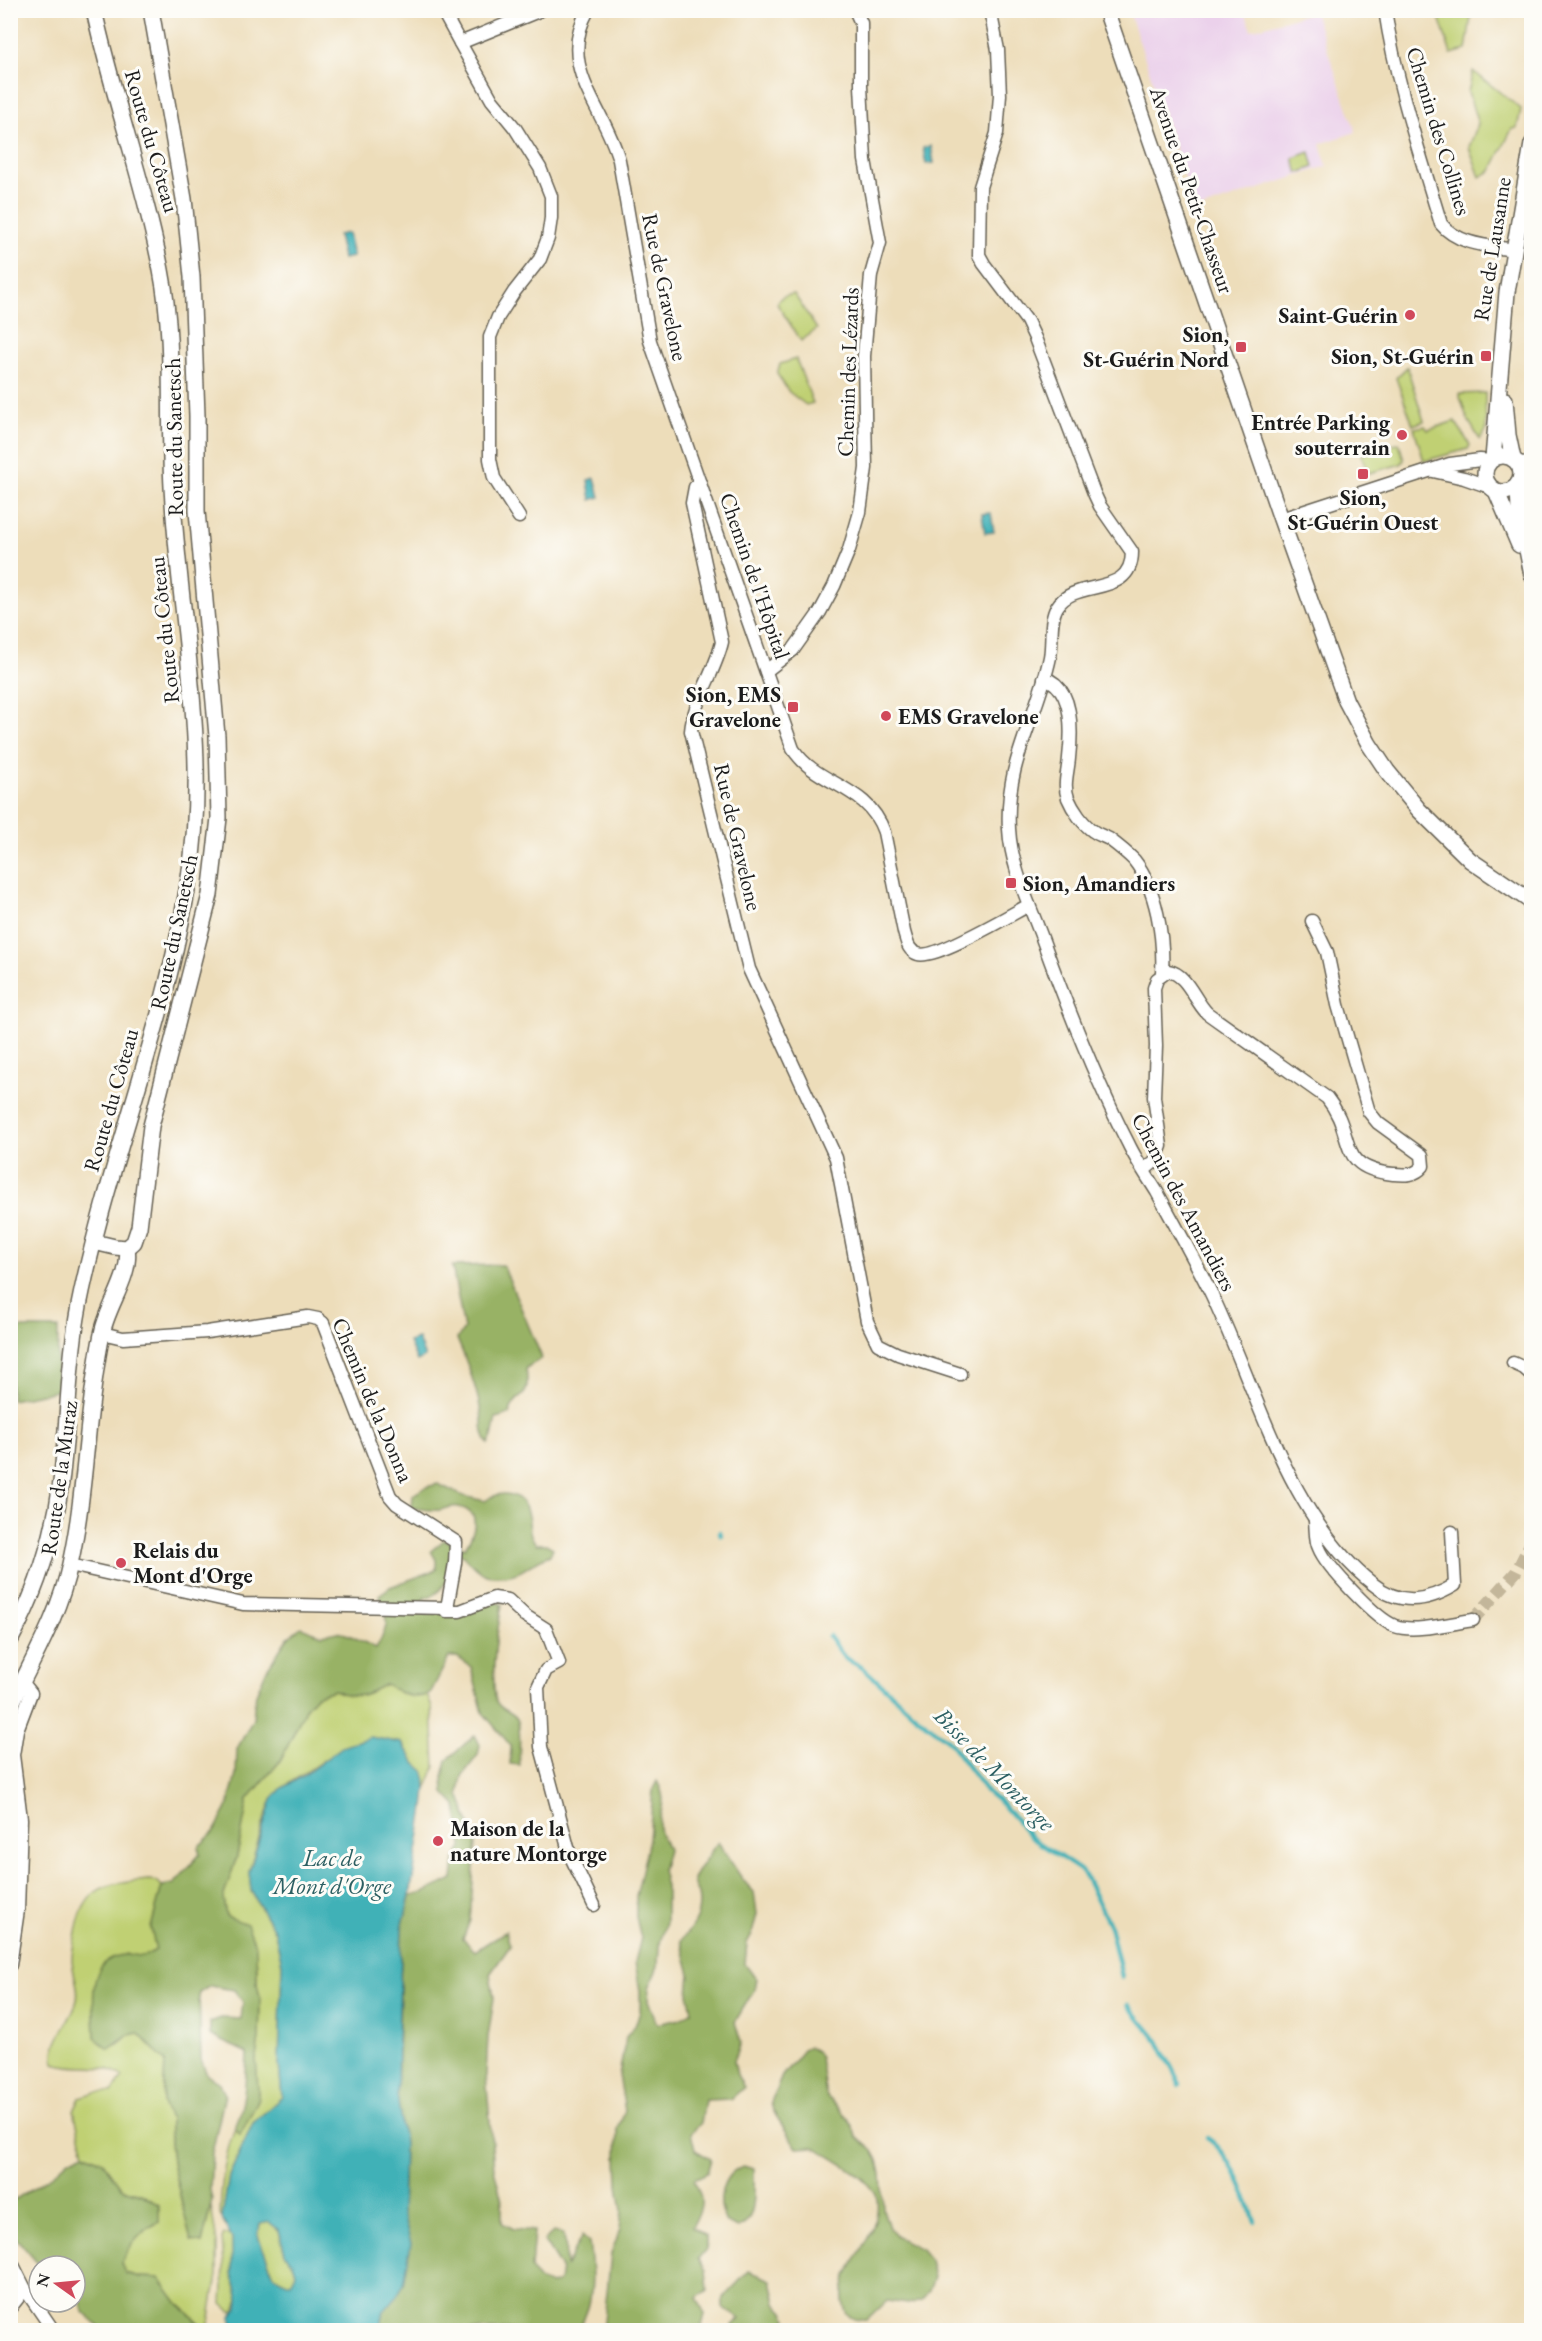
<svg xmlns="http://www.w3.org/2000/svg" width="1542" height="2341" font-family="'EB Garamond',serif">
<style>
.built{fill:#ebd1eb}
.green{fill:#c0d073;stroke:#6e7648;stroke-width:1.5}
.forest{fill:#98b265;stroke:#5a6740;stroke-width:1.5}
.water{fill:#40b1b7;stroke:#2e666a;stroke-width:1.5;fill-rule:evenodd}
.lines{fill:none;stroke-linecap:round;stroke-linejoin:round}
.stream{stroke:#40b1b7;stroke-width:4.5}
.minor-tunnel{stroke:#c3b69a;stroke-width:12;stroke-dasharray:12 6;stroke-linecap:butt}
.minor-casing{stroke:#656053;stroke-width:15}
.tertiary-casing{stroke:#656053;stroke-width:18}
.minor{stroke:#fff;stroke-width:12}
.tertiary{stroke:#fff;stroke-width:15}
.poi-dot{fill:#d1495b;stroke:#fdfcf7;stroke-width:2}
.labels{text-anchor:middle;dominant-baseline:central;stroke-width:6;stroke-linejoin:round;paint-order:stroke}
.street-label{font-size:22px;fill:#1c1c1c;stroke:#fdfcf7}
.poi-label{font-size:22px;font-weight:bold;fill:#1c1c1c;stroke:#fdfcf7;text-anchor:end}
.water-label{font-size:24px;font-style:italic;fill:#2c5f62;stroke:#fdfcf7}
</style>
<rect width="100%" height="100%" fill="#fdfcf7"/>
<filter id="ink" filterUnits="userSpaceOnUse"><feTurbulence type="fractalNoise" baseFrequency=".0167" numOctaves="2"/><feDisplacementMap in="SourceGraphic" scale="12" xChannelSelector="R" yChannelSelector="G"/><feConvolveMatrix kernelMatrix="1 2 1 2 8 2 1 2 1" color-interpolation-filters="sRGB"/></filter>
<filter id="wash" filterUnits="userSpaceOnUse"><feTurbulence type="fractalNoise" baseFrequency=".008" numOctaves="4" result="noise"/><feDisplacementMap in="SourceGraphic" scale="24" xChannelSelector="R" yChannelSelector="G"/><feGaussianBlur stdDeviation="1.35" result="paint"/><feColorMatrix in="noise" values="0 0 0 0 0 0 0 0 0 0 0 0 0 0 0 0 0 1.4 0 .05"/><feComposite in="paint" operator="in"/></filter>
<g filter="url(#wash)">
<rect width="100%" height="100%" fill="#edddba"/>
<!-- built -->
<polygon class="built" points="1129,11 1245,11 1251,30 1314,12 1356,132 1320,144 1327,166 1196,210"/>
<!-- green -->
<g class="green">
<polygon points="1437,11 1472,11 1466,50 1451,54"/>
<polygon points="1473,71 1521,109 1517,128 1512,129 1491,171 1480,177 1469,147 1478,124 1468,92"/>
<polygon points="1310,152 1314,167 1298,173 1293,158"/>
<path d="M 794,294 L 817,329 L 801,341 L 777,304 C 781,295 785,295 794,294 Z"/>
<polygon points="796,359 813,403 806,405 789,392 777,374 780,364"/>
<polygon points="1407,367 1424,421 1413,425 1396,378"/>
<polygon points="1485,393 1486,431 1480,440 1467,418 1459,394"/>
<polygon points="1455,421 1470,445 1468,449 1424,461 1414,428 1425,426 1428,430"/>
<polygon points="1399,443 1404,460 1401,464 1369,473 1361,455"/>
<path d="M 386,1684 C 399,1693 411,1701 427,1695 L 432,1708 L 435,1767 L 426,1790 L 425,1772 L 415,1763 L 402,1743 L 370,1737 L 327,1758 L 282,1788 L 272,1799 L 264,1821 L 249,1872 L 251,1891 L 275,1932 L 282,1964 L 279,2064 L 282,2097 L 253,2123 L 229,2176 L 222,2218 L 220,2215 C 221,2186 224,2155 235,2128 L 240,2134 L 258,2100 L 256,2057 L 259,2038 L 260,1998 L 257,1984 L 257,1963 L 226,1916 L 223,1898 L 237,1856 L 248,1799 L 281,1760 L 306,1707 L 317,1695 L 334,1690 C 354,1699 367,1695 386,1684 Z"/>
<path d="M 149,1880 L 157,1881 L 162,1886 L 151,1928 L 156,1950 L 141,1958 L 126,1954 L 95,2013 L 95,2037 L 116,2046 L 129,2035 L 138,2033 L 165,2061 L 163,2103 L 170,2119 L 170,2141 L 172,2162 L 191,2240 L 202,2243 L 211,2206 L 217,2243 L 217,2275 L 208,2330 L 204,2330 L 202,2326 L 176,2301 L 159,2278 L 140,2277 L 125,2273 L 120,2262 C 131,2245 140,2231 159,2222 L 141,2194 L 122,2189 L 103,2162 L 84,2153 L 74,2111 L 80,2097 L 96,2092 L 112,2092 L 123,2077 C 100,2060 79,2072 55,2063 C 48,2046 73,2019 77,2000 C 80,1987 72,1972 72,1959 C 72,1949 75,1937 77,1927 C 87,1883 109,1884 149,1880 Z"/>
<polygon points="269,2222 279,2230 285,2253 293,2263 296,2273 291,2283 287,2284 274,2276 259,2239 258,2235 260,2224"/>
<polygon points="224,2235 231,2235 232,2239 235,2285 239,2298 235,2311 230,2311 222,2304 224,2266 222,2239"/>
</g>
<!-- forest -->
<g class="forest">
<path d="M 503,1265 L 542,1358 L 526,1368 C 531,1406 518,1387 509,1414 L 496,1418 L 492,1437 L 488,1444 C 479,1431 484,1421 480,1407 C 475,1383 467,1362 457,1339 L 464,1329 L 452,1266 Z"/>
<polygon points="11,1328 58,1328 57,1391 11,1400"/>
<path d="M 438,1484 L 463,1496 L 485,1501 C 500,1490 521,1491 527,1512 C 532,1527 526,1530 536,1544 L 546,1544 L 553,1548 L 550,1555 C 529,1562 523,1577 499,1576 C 492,1576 486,1576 481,1572 C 472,1566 469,1558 459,1554 L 448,1560 C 451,1579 443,1594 424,1598 L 421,1607 L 426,1614 L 486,1601 L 502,1604 C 497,1634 491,1666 495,1697 C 497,1710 511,1710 517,1719 C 522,1727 518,1754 520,1765 L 510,1764 L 511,1746 L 483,1713 L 471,1667 L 457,1657 L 449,1657 L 430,1694 C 413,1700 401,1694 386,1684 C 364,1696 357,1700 334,1690 L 317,1695 L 306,1707 L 281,1760 L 248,1799 L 237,1856 L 223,1898 L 226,1916 L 247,1924 L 256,1947 L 257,1984 L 260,1998 L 259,2038 L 256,2057 L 258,2090 L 258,2100 L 240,2135 L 235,2128 C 245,2104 246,2079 247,2053 L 210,2035 L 210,2022 L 221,2018 L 241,2019 L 243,2002 L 234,1990 L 210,1986 L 199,1993 L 201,2059 L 207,2075 L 219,2083 L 225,2094 L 212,2153 L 210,2190 L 212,2200 L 202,2243 L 191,2241 L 172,2162 L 170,2141 L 170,2119 L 163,2103 L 165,2061 L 138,2033 L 129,2035 L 109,2049 L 95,2038 C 95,2008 83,1959 124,1955 C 141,1953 136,1961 156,1950 L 151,1928 L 162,1886 L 174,1884 L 200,1854 L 198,1847 L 214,1832 L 227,1808 L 236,1775 L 237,1749 L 253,1719 L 255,1697 L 266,1671 L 288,1637 L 301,1627 L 322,1635 L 338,1632 L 349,1635 L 376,1648 C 391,1622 387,1622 379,1595 L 390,1587 L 436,1570 L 436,1560 L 431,1551 L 444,1540 L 465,1548 C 474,1533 483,1513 459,1507 C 453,1505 446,1509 440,1510 C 431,1511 421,1509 412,1508 L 413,1495 L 426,1487 Z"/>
<path d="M 475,1735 L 480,1745 L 478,1755 L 462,1776 L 459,1794 L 476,1840 L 470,1920 L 463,1939 L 475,1951 L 506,1931 L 510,1946 L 490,1974 L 494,1998 L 488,2037 L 486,2075 L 494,2169 L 502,2201 L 502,2223 L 514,2229 L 534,2231 L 531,2268 L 538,2280 L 551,2285 L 559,2282 L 561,2268 L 544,2241 L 553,2232 L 563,2234 C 568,2246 564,2254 566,2266 L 582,2236 L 589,2243 C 592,2263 594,2284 589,2304 C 587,2313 582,2321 580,2330 L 380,2330 L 384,2311 L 388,2305 L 407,2229 L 402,2213 L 404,2144 L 397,2095 L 402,1928 L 410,1896 C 421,1896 441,1884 453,1879 L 455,1860 L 462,1847 L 461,1834 L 456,1806 L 444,1793 L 443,1777 L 447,1760 Z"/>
<path d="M 657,1781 C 669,1803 659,1808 659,1828 C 659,1835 666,1842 668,1850 L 662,1870 L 666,1887 L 666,1923 L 659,1946 L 658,1966 L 649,1988 L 648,2001 L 657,2024 L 680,2019 L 692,2011 L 688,1994 L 690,1974 L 681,1941 C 693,1926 702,1915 698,1894 C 697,1890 693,1885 693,1881 C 692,1876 714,1848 718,1842 L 743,1880 L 754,1892 L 757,1914 L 752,1934 L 747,1943 L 745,1964 L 756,1979 L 754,1990 L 735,2022 L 741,2043 L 734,2061 L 737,2075 L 744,2087 L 731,2099 L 705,2100 L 701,2123 L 691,2133 L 695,2150 L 711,2159 L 707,2173 L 694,2179 C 704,2201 704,2205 692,2227 L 706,2236 L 706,2249 L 698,2259 L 706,2270 L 708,2290 L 697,2298 L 705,2314 L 701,2330 L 603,2330 L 611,2254 L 620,2229 L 622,2211 L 618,2185 L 617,2157 L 618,2129 L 625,2111 L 619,2075 L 626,2037 L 635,2026 L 640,2012 L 640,1991 L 635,1962 L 641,1938 L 636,1917 L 636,1896 L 649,1840 L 653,1789 Z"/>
<path d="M 809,2047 L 816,2051 L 820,2058 L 826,2096 L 848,2118 L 858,2138 L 873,2151 L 878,2160 L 881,2174 L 883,2209 L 889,2228 L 897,2237 L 921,2249 L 930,2260 L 934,2277 L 929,2291 L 922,2300 L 908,2304 L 887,2301 L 867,2320 C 857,2321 848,2319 845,2309 C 834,2280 864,2252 873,2227 C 877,2218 879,2204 876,2195 C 869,2177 834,2160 818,2149 L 814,2147 L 797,2148 L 773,2111 L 771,2102 L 782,2076 L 803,2050 Z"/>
<path d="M 84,2153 L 103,2162 L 122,2189 L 141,2194 L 159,2205 L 159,2222 C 140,2231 130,2245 121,2263 L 125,2273 L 140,2277 L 159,2278 L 176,2301 L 202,2326 L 204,2330 L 102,2330 L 84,2312 L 80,2300 L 75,2296 L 75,2266 L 40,2266 L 11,2232 L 11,2199 L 16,2199 L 50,2177 L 69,2160 Z"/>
<path d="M 743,2166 L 754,2169 C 754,2186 758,2221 738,2228 L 726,2223 C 716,2202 720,2175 743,2166 Z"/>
<polygon points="749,2271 771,2280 776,2303 784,2311 787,2319 779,2326 778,2330 732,2330 732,2326 740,2319 723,2307 723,2298"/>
</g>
<!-- water -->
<g class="water">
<polygon points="931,146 934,163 926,164 923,148"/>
<polygon points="348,233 353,257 343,259 338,235"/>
<polygon points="595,478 600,497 591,500 588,480"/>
<polygon points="991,513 994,532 985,533 982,514"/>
<polygon points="418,1339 425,1357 417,1361 409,1342"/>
<path d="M 370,1737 L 402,1743 L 415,1763 L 425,1772 L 426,1790 L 424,1808 L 410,1896 L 402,1928 L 398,2038 L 397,2095 L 404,2144 L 402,2213 L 411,2243 L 404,2284 L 396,2297 L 384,2311 L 380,2330 L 243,2330 L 233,2324 L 231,2317 L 238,2308 L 239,2298 L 232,2273 L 232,2239 L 222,2218 L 229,2176 L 253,2123 L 282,2097 L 279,2064 L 282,1964 L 275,1932 L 251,1891 L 249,1872 L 272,1799 L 282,1788 L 303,1776 L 342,1747 ZM 269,2222 L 279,2230 L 285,2253 L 293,2263 L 296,2273 L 291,2283 L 287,2283 L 274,2276 L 259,2239 L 258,2235 L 260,2224 Z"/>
</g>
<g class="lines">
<!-- stream -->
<g class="stream">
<polyline points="720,1532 721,1535"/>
<polyline points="829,1636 845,1658 863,1668 916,1716 949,1741 986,1791 1004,1806 1032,1838 1083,1872 1110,1926 1122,1977"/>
<polyline points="1128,2005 1158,2041 1180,2084"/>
<path d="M 1207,2138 C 1231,2153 1246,2196 1255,2221"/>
</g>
</g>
</g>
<g filter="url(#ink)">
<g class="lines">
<!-- minor-tunnel -->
<polyline class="minor-tunnel" points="1473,1620 1516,1572 1532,1540"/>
<!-- minor casing -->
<g class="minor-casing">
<g id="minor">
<polyline points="442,10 460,43 541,10"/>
<path d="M 588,10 C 556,67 604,106 619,160 L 650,341 L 793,749 C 818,787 867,784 884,832 L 904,932 C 907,942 908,951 918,954 C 935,960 1010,915 1029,905"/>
<path d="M 990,10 L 998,50 L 1000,95 L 997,133 L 980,187 L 979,255 L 984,264 L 1027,321 L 1035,338 L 1094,493 L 1100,506 L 1132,552 C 1132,599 1075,577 1057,607 C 1049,620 1053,642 1050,657 C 1037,719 1005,761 1009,829 C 1011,867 1029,903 1042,938 C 1067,1007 1094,1077 1128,1143 C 1136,1160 1147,1176 1157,1192 C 1174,1223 1192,1255 1208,1287 C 1256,1383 1285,1515 1373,1584 C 1400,1606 1427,1602 1455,1585 L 1452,1532"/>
<path d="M 1385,10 C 1396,83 1420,154 1441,224 C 1458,245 1490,246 1514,250"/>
<polyline points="460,43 492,100 515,128 540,168 551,196 551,218 548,238 540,259 514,292 498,317 490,337 490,459 494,478 519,517"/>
<polyline points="1517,462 1532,464"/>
<polyline points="1433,471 1464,478 1490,487"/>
<polyline points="1520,482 1532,479"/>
<path d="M 700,483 L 695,487 L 692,503 L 722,642 C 715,673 694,699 691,731 L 749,969 L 836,1158 L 867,1321 L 878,1344 L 898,1354 L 960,1374"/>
<polyline points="1281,519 1450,464 1480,460 1490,461"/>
<polyline points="766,671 793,650 820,612 834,586 849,550 860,512 866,468 864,356 871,275 880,243 865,160 861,86 861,23 855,10"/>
<path d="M 1044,678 C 1074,687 1072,732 1069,758 C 1068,772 1063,785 1068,798 C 1073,810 1083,824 1093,831 C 1098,835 1104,836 1109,839 C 1117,845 1127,853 1134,860 C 1157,889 1164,938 1162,973"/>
<path d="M 1144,1170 L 1155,1161 L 1161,1146 L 1154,1097 L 1156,1046 L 1154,988 L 1157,979 L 1168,971 C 1187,974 1194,1000 1207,1013 L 1327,1098 C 1357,1135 1334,1168 1393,1174 C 1405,1175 1415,1176 1423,1166 L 1422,1155 L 1378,1123 L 1369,1112 L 1338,1005 L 1327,952 L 1312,921"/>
<polyline points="1513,1363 1524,1368 1532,1375"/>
<path d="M 1315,1521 C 1316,1529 1315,1541 1319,1548 C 1326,1566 1377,1620 1395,1626 C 1414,1633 1452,1623 1473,1620"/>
<polyline points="70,1565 243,1604 447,1608 455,1563 456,1542 397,1504 390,1496 323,1323 318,1319 308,1317 207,1332 123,1338 102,1333"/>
<polyline points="446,1611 460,1611 494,1598 508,1600 524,1615 546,1629 559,1663 546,1670 538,1687 541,1747 570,1855 594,1905"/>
<polyline points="10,1965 18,1910 21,1819 13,1755 17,1730 31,1693 23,1683"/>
<polyline points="10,2259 25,2289 53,2330"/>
<polyline points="10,2308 25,2289"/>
</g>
</g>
<!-- tertiary casing -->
<g class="tertiary-casing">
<g id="tertiary">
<polyline points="1106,10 1281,519 1346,701 1369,744 1387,771 1419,810 1470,860 1532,902"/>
<polyline points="1505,400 1508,435 1513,459"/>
<circle cx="1503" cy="474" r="18"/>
<polyline points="1493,459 1507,292 1532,144"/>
<polyline points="1518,485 1519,510 1532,575"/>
<polyline points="1496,491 1519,545"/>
<polyline points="94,1242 115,1247 127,1248"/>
<polyline points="127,1248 134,1242 139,1227 151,1126 210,895 219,818 217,736 197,511 197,416 192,277 184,199 151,10"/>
<path d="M 10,1641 C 37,1591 54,1538 61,1482 C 69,1419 68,1354 82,1291 C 112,1152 167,1019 189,878 C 210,747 179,618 172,487 C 168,414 175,341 161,270 C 144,182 113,98 94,10"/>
<path d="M 10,1707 C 32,1660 59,1616 70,1564 C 87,1488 86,1410 102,1334 C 107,1306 132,1275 127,1248"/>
</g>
</g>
<!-- minor -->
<use href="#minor" class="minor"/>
<!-- tertiary -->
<use href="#tertiary" class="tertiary"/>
</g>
</g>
<!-- markers -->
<g class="poi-dot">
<circle cx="1410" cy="315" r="6"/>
<rect x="1235" y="341" width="12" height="12" rx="3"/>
<rect x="1480" y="350" width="12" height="12" rx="3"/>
<circle cx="1402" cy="435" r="6"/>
<rect x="1357" y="468" width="12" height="12" rx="3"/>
<rect x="787" y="701" width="12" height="12" rx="3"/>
<circle cx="886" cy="716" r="6"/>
<rect x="1005" y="877" width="12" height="12" rx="3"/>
<circle cx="121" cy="1563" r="6"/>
<circle cx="438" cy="1841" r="6"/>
</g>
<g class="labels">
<!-- street labels -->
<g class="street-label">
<text transform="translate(1439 131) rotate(73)">Chemin des Collines</text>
<text transform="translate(152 141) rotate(74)">Route du Côteau</text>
<text transform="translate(1192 190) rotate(71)">Avenue du Petit-Chasseur</text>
<text transform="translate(1492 249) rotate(-81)">Rue de Lausanne</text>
<text transform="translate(665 287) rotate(78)">Rue de Gravelone</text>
<text transform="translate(848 372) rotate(-88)">Chemin des Lézards</text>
<text transform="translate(174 437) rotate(-91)">Route du Sanetsch</text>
<text transform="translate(755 576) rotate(71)">Chemin de l'Hôpital</text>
<text transform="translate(164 630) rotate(-96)">Route du Côteau</text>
<text transform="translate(738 837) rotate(77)">Rue de Gravelone</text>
<text transform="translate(174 932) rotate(-78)">Route du Sanetsch</text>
<text transform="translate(111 1100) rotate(-74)">Route du Côteau</text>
<text transform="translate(1184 1202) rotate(62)">Chemin des Amandiers</text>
<text transform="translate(373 1400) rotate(67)">Chemin de la Donna</text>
<text transform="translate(59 1478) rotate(-82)">Route de la Muraz</text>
</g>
<!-- poi labels -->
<g class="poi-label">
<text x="1398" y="315">Saint-Guérin</text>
<text x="1229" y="334">Sion,<tspan x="1229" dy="25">St-Guérin Nord</tspan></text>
<text x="1474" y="356">Sion, St-Guérin</text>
<text x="1390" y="422">Entrée Parking<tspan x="1390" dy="25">souterrain</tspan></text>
<text x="1363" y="497" text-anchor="middle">Sion,<tspan x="1363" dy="25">St-Guérin Ouest</tspan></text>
<text x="781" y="694">Sion, EMS<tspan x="781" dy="25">Gravelone</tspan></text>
<text x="898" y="716" text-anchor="start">EMS Gravelone</text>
<text x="1023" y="883" text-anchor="start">Sion, Amandiers</text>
<text x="133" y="1550" text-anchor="start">Relais du<tspan x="133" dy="25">Mont d'Orge</tspan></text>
<text x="450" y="1828" text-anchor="start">Maison de la<tspan x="450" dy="25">nature Montorge</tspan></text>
</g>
<!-- water labels -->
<g class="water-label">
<text transform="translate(995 1769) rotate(46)">Bisse de Montorge</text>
<text x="332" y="1857">Lac de<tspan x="332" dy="28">Mont d'Orge</tspan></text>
</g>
</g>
<!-- margin -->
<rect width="1542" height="2341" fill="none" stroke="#fdfcf7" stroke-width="36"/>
<!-- north arrow -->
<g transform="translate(57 2284) rotate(285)"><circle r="28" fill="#fdfcf7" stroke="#a3a29f" stroke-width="1.5"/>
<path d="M0-4.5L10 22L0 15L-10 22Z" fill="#d1495b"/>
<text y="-9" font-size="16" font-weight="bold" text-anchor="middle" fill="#1c1c1c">N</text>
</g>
</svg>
